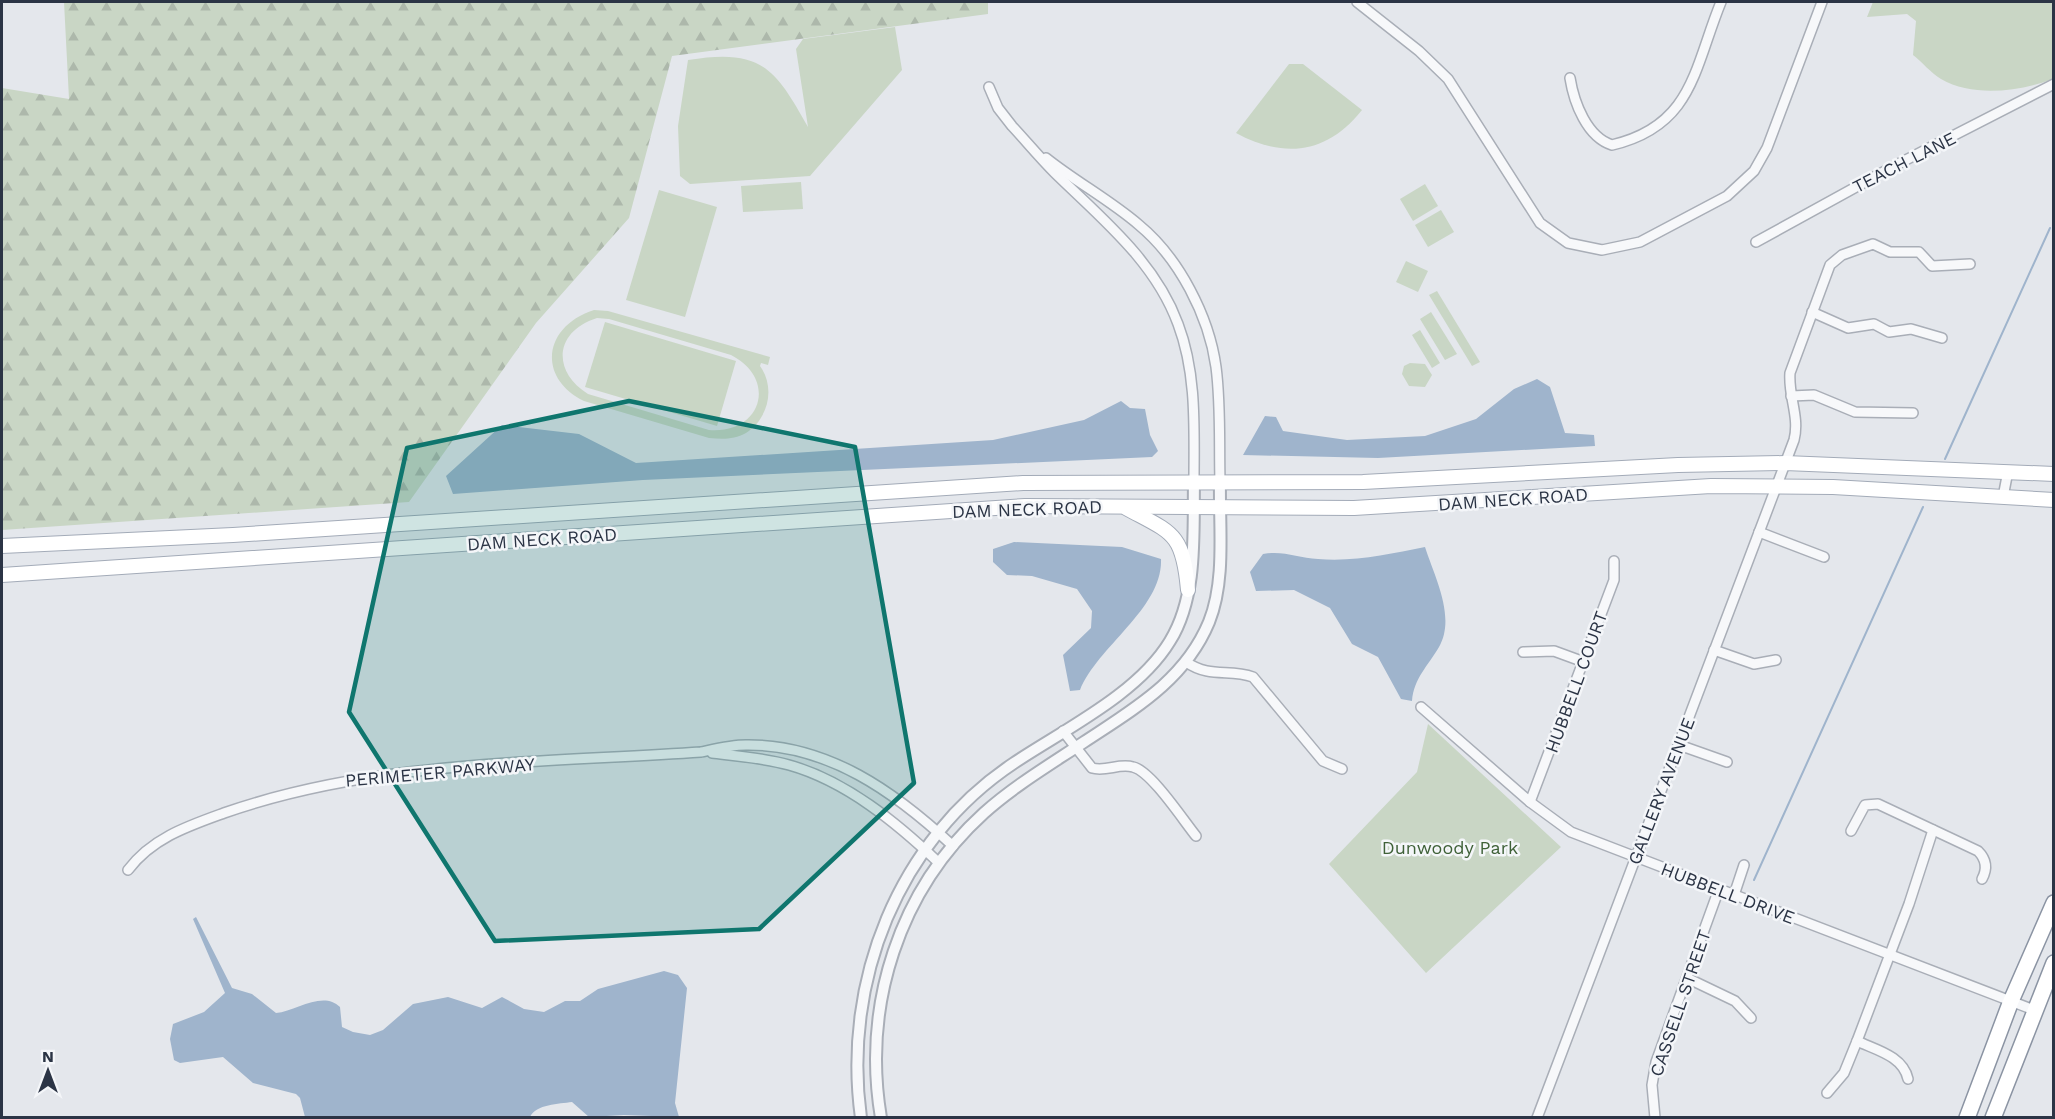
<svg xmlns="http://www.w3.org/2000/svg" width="2055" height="1119" font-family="'Work Sans',sans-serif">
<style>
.forest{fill:url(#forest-firs)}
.park{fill:#c9d6c5;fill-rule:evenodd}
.water{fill:#9fb4cc}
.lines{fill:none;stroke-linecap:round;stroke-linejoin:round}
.stream{stroke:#9fb4cc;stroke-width:2}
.minor-casing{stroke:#a9aeb7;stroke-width:12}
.tertiary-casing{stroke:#a9aeb7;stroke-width:14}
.primary-casing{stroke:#a3abb8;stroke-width:16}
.trunk-casing{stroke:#8b94a3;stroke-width:18}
.minor{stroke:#f7f8fa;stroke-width:9}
.tertiary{stroke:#f7f8fa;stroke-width:10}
.primary{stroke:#fff;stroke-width:14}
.trunk{stroke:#fff;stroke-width:15}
.marked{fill:#0f766e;fill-opacity:0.2;stroke:#0f766e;stroke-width:4.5;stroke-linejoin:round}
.labels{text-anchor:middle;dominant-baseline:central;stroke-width:5;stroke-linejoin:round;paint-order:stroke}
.street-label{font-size:18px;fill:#2b3445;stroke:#f4f6f9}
.park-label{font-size:18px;fill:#3f6138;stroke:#f4f6f9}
</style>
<defs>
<pattern id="forest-firs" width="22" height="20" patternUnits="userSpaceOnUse" patternTransform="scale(1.5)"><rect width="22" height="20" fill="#c9d6c5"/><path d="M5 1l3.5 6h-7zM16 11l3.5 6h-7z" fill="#adb8ab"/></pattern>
</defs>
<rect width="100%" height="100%" fill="#e4e7ec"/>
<!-- forest -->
<polygon class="forest" points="64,2 988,2 988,14 672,56 629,218 536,323 409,502 2,530 2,88 69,99"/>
<!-- park -->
<g class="park">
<path d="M 1873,2 L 2053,2 L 2053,79 C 2020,91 1974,98 1941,79 C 1931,73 1922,62 1913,55 L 1916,21 L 1907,14 L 1867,17 Z"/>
<path d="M 895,27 L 902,70 L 810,176 L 690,184 L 680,176 L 678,126 L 688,60 C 761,48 775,68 808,127 L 796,49 L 803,39 Z"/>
<path d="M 1289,64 L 1303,64 L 1362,110 C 1327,154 1284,159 1236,133 Z"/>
<polygon points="801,182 803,209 743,212 741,186"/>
<polygon points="1425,184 1438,206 1413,221 1400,199"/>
<polygon points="659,190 717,207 685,317 626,300"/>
<polygon points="1441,210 1454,232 1428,247 1415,225"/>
<polygon points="1406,261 1428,271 1418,292 1396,282"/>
<polygon points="1437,291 1480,362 1472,366 1429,295"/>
<path d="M 594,310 L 608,311 L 770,357 L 768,365 L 761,363 L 760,366 C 776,388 768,419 746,433 C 734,440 721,439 709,438 L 584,401 C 536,377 544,326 594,310 ZM 597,318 L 609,319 L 731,355 C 778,379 762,434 709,430 L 588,394 C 551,371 555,331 597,318 Z"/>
<polygon points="1431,312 1457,354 1445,360 1420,319"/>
<polygon points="605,322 736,361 717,426 585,387"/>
<polygon points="1420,330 1440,363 1432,368 1412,335"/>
<polygon points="1410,363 1425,364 1432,375 1425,387 1409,386 1402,374 1404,366"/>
<polygon points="1428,724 1561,847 1426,973 1329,864 1417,772"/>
</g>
<!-- water -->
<g class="water">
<polygon points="1537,379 1550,387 1565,433 1594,435 1595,446 1378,458 1243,455 1265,416 1276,417 1283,431 1347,440 1425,436 1476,419 1514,389"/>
<polygon points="1121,401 1130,408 1145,409 1150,435 1158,451 1152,457 643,480 453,494 446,476 502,425 579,434 636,463 993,440 1084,420"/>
<path d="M 1014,542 L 1122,547 L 1161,559 C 1163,608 1098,646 1080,690 L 1070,691 L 1063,655 L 1091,628 L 1092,611 L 1077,589 L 1032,576 L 1007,575 L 993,562 L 993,549 Z"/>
<path d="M 1425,547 C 1435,578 1456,617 1439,647 C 1428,666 1414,678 1412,701 L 1401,699 L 1378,657 L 1352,644 L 1330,608 L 1294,590 L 1256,591 L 1250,572 L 1263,554 C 1283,550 1298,558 1318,559 C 1355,562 1390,554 1425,547 Z"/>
<path d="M 196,917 L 232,988 L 252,994 L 276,1013 C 296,1011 323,990 340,1007 L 342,1027 L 353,1032 L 370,1035 L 383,1030 L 413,1004 L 448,997 L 482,1008 L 502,997 L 524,1009 L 544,1012 L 565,1001 L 580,1001 L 598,989 L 664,971 L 678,975 L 687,988 L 675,1103 L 679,1117 L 624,1115 L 589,1117 L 572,1102 C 559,1104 536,1104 530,1117 L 305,1117 L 300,1098 L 296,1094 L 253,1083 L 223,1057 L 180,1063 L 174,1060 L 170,1039 L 173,1024 L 204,1012 L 225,993 L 193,919 Z"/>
</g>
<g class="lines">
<!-- stream -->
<g class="stream">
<polyline points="1945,459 2050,228"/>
<polyline points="1754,880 1923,507"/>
</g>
<!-- minor casing -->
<g class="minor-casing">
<g id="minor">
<polyline points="1357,2 1419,51 1448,79 1540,223 1568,243 1602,250 1640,242 1727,196 1754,171 1767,148 1822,2"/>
<path d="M 1570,78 C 1574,103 1587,137 1612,145 C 1693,126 1694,68 1721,2"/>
<path d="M 989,87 L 998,108 L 1012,126 C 1026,141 1040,158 1055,173 C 1101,218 1155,261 1178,324 C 1197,374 1194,429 1194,482"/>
<path d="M 1046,158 C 1076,182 1110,200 1139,225 C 1179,258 1209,316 1216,367 C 1221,405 1219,444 1220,482"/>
<polyline points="1756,242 1896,165 2054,84"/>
<polyline points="1812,312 1848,328 1874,324 1889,332 1911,329 1942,338"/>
<polyline points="1791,396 1814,395 1855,412 1913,413"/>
<polyline points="2003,497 2008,471"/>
<polyline points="1759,532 1824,557"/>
<polyline points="1714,650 1754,664 1776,660"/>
<polyline points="1523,652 1554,651 1584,662"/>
<path d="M 1186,662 C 1211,679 1229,668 1253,677 L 1323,761 L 1342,769"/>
<polyline points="1421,707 1530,802 1571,832 2034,1010"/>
<path d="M 1063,731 L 1092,768 C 1106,772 1119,763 1133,767 C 1151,771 1183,820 1196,836"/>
<polyline points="1679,745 1727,762"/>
<path d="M 712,753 C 738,756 764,758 789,765 C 846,781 897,823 939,863"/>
<polyline points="1530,802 1614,580 1614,561"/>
<path d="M 1851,831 L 1865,805 L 1878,804 L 1978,851 C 1986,859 1988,868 1982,879"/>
<path d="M 128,870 C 152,838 188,826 224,813 C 376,760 541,763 701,752 C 715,749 731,745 746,745 C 828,744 895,792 953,846"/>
<polyline points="1734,895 1744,865"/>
<polyline points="1687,978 1735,1001 1751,1018"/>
<path d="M 1857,1041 C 1876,1050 1903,1056 1908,1079"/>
<polyline points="1827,1093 1844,1073 1857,1041 1909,904 1933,830"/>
<path d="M 1537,1118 L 1794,440 C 1800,417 1788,396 1790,373 L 1830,265 L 1842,255 L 1873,244 L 1890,252 L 1919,252 L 1932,266 L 1970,264"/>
<polyline points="1655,1118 1652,1085 1656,1062 1719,889"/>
</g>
</g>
<!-- tertiary casing -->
<g class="tertiary-casing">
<g id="tertiary">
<path d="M 861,1118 C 842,982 898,840 1014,763 C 1065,729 1138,694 1170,641 C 1198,596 1193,533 1194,482"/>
<path d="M 881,1118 C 862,1005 899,890 984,813 C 1014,786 1051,764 1084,742 C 1134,709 1185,680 1209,622 C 1226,580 1219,526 1220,482"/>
</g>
</g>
<!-- primary casing -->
<g class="primary-casing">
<g id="primary">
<path d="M 1126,508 C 1172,533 1183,532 1188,590"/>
<polyline points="2,546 233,535 1023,483 1363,482 1678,465 1785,463 2054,474"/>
<polyline points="2,575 1025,506 1354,508 1711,486 1833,487 2054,500"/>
</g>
</g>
<!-- trunk casing -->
<g class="trunk-casing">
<g id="trunk">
<polyline points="1967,1118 2011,1001 2054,903"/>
<polyline points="1993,1118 2054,963"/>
</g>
</g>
<!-- minor -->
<use href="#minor" class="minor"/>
<!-- tertiary -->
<use href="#tertiary" class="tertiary"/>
<!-- primary -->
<use href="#primary" class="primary"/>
<!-- trunk -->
<use href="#trunk" class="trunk"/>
</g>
<!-- marked area -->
<path class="marked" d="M 629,401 L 855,447 L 914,783 L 759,929 L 495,941 L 349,712 L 407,448 Z"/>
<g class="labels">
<!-- street labels -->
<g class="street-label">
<text transform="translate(1904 162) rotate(-27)">TEACH LANE</text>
<text transform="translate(1513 499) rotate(-4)">DAM NECK ROAD</text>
<text transform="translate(1027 509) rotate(-2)">DAM NECK ROAD</text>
<text transform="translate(542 539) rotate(-4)">DAM NECK ROAD</text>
<text transform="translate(1576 682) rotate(-70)">HUBBELL COURT</text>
<text transform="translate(440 772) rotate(-5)">PERIMETER PARKWAY</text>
<text transform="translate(1661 791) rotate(-69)">GALLERY AVENUE</text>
<text transform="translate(1728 893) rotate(21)">HUBBELL DRIVE</text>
<text transform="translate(1680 1003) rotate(-71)">CASSELL STREET</text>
</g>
<!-- park labels -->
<g class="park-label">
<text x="1450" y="847">Dunwoody Park</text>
</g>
</g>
<!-- border -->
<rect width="2055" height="1119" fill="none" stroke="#2b3445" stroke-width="6"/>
<!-- north arrow -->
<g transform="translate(48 1071)" stroke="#f4f6f9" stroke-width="4.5" paint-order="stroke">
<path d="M0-4.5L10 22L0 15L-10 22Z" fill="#2b3445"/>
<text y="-9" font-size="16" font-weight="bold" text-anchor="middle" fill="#2b3445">N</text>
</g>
</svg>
